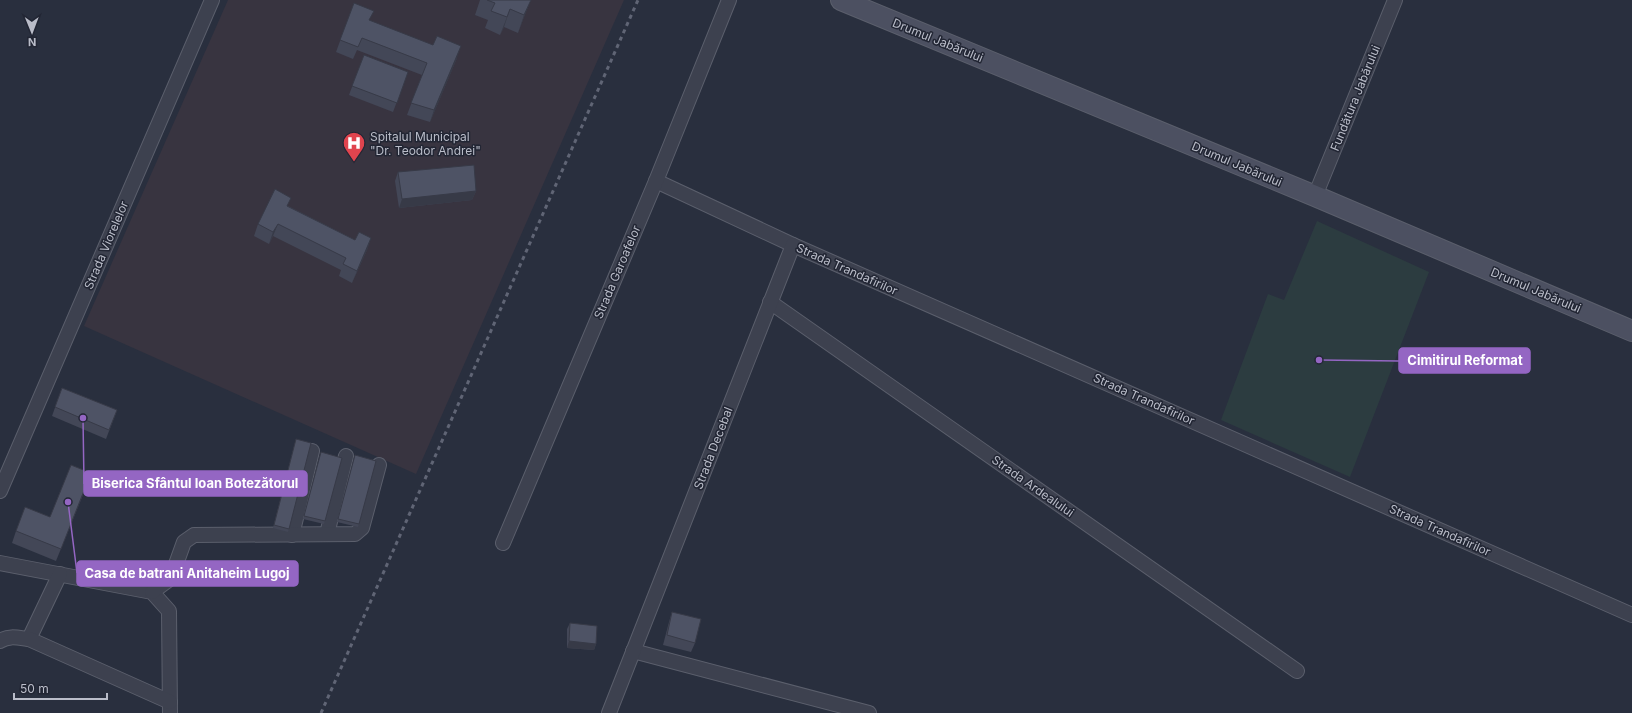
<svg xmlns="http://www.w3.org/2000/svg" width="1632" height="713" font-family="Inter,sans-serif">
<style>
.medical{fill:#383440}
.green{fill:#2c3c40}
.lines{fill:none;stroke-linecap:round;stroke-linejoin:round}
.street-casing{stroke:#5b5f6c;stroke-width:16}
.secondary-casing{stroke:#5b5f6c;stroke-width:22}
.street{stroke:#3d414f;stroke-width:14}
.secondary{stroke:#4c5061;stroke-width:20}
.rail{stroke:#606575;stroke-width:3;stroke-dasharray:4 4;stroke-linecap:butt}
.wall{fill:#434757}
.shaded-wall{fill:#373a47}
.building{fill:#4e5365;stroke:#373a47}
.labels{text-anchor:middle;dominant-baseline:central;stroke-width:3;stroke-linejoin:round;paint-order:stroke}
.street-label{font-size:12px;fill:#babdc9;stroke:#222634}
.poi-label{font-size:12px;fill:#babdc9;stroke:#222634;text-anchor:start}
.leader{fill:none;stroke:#9466c3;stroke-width:1.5}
.callout-dot{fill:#9466c3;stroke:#222634;stroke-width:1.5}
.callout{fill:#9466c3;stroke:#9466c3;stroke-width:1.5}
.callout-label{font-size:13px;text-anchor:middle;font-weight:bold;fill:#fff}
</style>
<rect width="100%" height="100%" fill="#292f3e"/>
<!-- medical -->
<polygon class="medical" points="228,0 624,0 416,474 84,326"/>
<!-- green -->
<polygon class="green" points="1317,221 1429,272 1350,477 1221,420 1268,294 1284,300"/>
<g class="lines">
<!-- street casing -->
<g class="street-casing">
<g id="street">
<polyline points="656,181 793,245 1632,615"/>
<polyline points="1315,196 1395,0"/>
<polyline points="770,302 1297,671"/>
<polyline points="0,491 212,0"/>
<polyline points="327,534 346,456"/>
<polyline points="292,535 312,451"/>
<polyline points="503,543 656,181 729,0"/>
<polyline points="0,563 152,592 169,611 170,713"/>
<polyline points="152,592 171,578 184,542 194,535 355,534 362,528 379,465"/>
<polyline points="29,639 60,574"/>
<path d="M 0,641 C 9,635 19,638 29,639 L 170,702"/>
<polyline points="633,651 869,713"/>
<polyline points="609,713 793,245"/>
</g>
</g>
<!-- secondary casing -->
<g class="secondary-casing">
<polyline id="secondary" points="841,0 1315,196 1632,331"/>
</g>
<!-- street -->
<use href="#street" class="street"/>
<!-- secondary -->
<use href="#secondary" class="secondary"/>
<!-- rail -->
<polyline class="rail" points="321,713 638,0"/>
</g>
<!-- wall -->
<g class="wall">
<polygon points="480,0 531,0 524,17 518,33 504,27 500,35 485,28 488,20 475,15"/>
<polygon points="354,3 370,21 457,58 430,122 407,115 422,75 357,50 353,59 336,52"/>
<polygon points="364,55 408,72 393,112 349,95"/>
<polygon points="398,172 476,191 472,200 399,208 395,181"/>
<polygon points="288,206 355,240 371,238 367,250 352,283 339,276 341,270 273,236 269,244 254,236 258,224"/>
<polygon points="62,388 117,410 106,439 52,416"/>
<polygon points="296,439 289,529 288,532 273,528"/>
<polygon points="320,455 325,521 324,524 303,519"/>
<polygon points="354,458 359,524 358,527 337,522"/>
<polygon points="87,485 56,561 12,543 16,531 50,517"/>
<polygon points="672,612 695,643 691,652 663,645 669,622"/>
<polygon points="570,623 596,644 594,650 567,648 567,629"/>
</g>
<!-- shaded-wall -->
<g class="shaded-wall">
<polygon points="531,0 524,17 518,33 524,15"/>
<polygon points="510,9 504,27 500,35 507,17"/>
<polygon points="461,46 457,58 430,122 434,110"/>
<polygon points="476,191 472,200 399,208 402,199"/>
<polygon points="278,224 273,236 269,244 273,232"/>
<polygon points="371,238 367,250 352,283 357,271"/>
<polygon points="91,473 87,485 56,561 61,549"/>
<polygon points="569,641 596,644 594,650 567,648"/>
</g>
<!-- building -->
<g class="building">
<polygon points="487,0 531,0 524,15 510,9 507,17 491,11 495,3"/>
<polygon points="354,3 374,11 369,20 433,45 437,36 461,46 434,110 411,103 427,63 362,38 358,47 340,40"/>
<polygon points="364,55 408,72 397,103 352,86"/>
<polygon points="474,165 476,191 402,199 398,172"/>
<polygon points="275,189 291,198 287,206 355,240 359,232 371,238 357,271 343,264 346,258 278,224 273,232 258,224"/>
<polygon points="62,388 117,410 109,430 55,407"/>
<polygon points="296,439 311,443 289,529 274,525"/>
<polygon points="321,452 342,458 325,521 304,516"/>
<polygon points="355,455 376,461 359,524 338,519"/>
<polygon points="71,465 91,473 61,549 16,531 25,507 50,517"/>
<polygon points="672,612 701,619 695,643 667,635"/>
<polygon points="570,623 597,626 596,644 569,641"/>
</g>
<!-- icons -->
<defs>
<g id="hospital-pin" transform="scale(1.15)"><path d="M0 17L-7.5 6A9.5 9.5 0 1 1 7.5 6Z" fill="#e0444e" stroke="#222634"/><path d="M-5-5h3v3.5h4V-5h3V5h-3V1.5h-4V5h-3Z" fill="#fff"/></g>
</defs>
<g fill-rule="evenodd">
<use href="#hospital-pin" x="354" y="143"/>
</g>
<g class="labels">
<!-- street labels -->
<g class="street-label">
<text transform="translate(938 40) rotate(22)">Drumul Jabărului</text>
<text transform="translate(1355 98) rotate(-68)">Fundătura Jabărului</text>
<text transform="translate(1237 164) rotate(23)">Drumul Jabărului</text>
<text transform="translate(106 245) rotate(-67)">Strada Viorelelor</text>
<text transform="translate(847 269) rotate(24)">Strada Trandafirilor</text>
<text transform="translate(617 272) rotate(-67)">Strada Garoafelor</text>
<text transform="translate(1536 290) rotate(23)">Drumul Jabărului</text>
<text transform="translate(1144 399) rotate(24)">Strada Trandafirilor</text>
<text transform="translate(713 448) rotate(-69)">Strada Decebal</text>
<text transform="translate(1033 486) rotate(35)">Strada Ardealului</text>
<text transform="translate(1440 530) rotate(24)">Strada Trandafirilor</text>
</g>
<!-- poi labels -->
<g class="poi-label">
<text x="370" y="136">Spitalul Municipal<tspan x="370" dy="14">"Dr. Teodor Andrei"</tspan></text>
</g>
</g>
<!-- callouts -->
<path class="leader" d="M1319 360L1399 361M83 418L84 484M68 502L77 573"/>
<g class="callout-dot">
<circle cx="1319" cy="360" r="4"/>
<circle cx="83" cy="418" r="4"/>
<circle cx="68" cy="502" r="4"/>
</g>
<g class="callout">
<rect x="1399" y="348" width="131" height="25" rx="4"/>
<rect x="84" y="471" width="223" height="25" rx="4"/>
<rect x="77" y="561" width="221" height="25" rx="4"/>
</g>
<g class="callout-label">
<text x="1465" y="365">Cimitirul Reformat</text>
<text x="195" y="488">Biserica Sfântul Ioan Botezătorul</text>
<text x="187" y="578">Casa de batrani Anitaheim Lugoj</text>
</g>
<!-- north arrow -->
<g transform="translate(32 32) rotate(179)" stroke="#222634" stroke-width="3" paint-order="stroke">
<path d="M0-3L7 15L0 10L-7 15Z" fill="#babdc9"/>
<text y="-6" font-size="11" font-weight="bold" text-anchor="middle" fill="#babdc9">N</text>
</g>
<!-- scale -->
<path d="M14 693v6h93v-6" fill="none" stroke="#babdc9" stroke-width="2"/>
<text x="20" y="693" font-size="12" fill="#babdc9" stroke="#222634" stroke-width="3" paint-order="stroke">50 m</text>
</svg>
